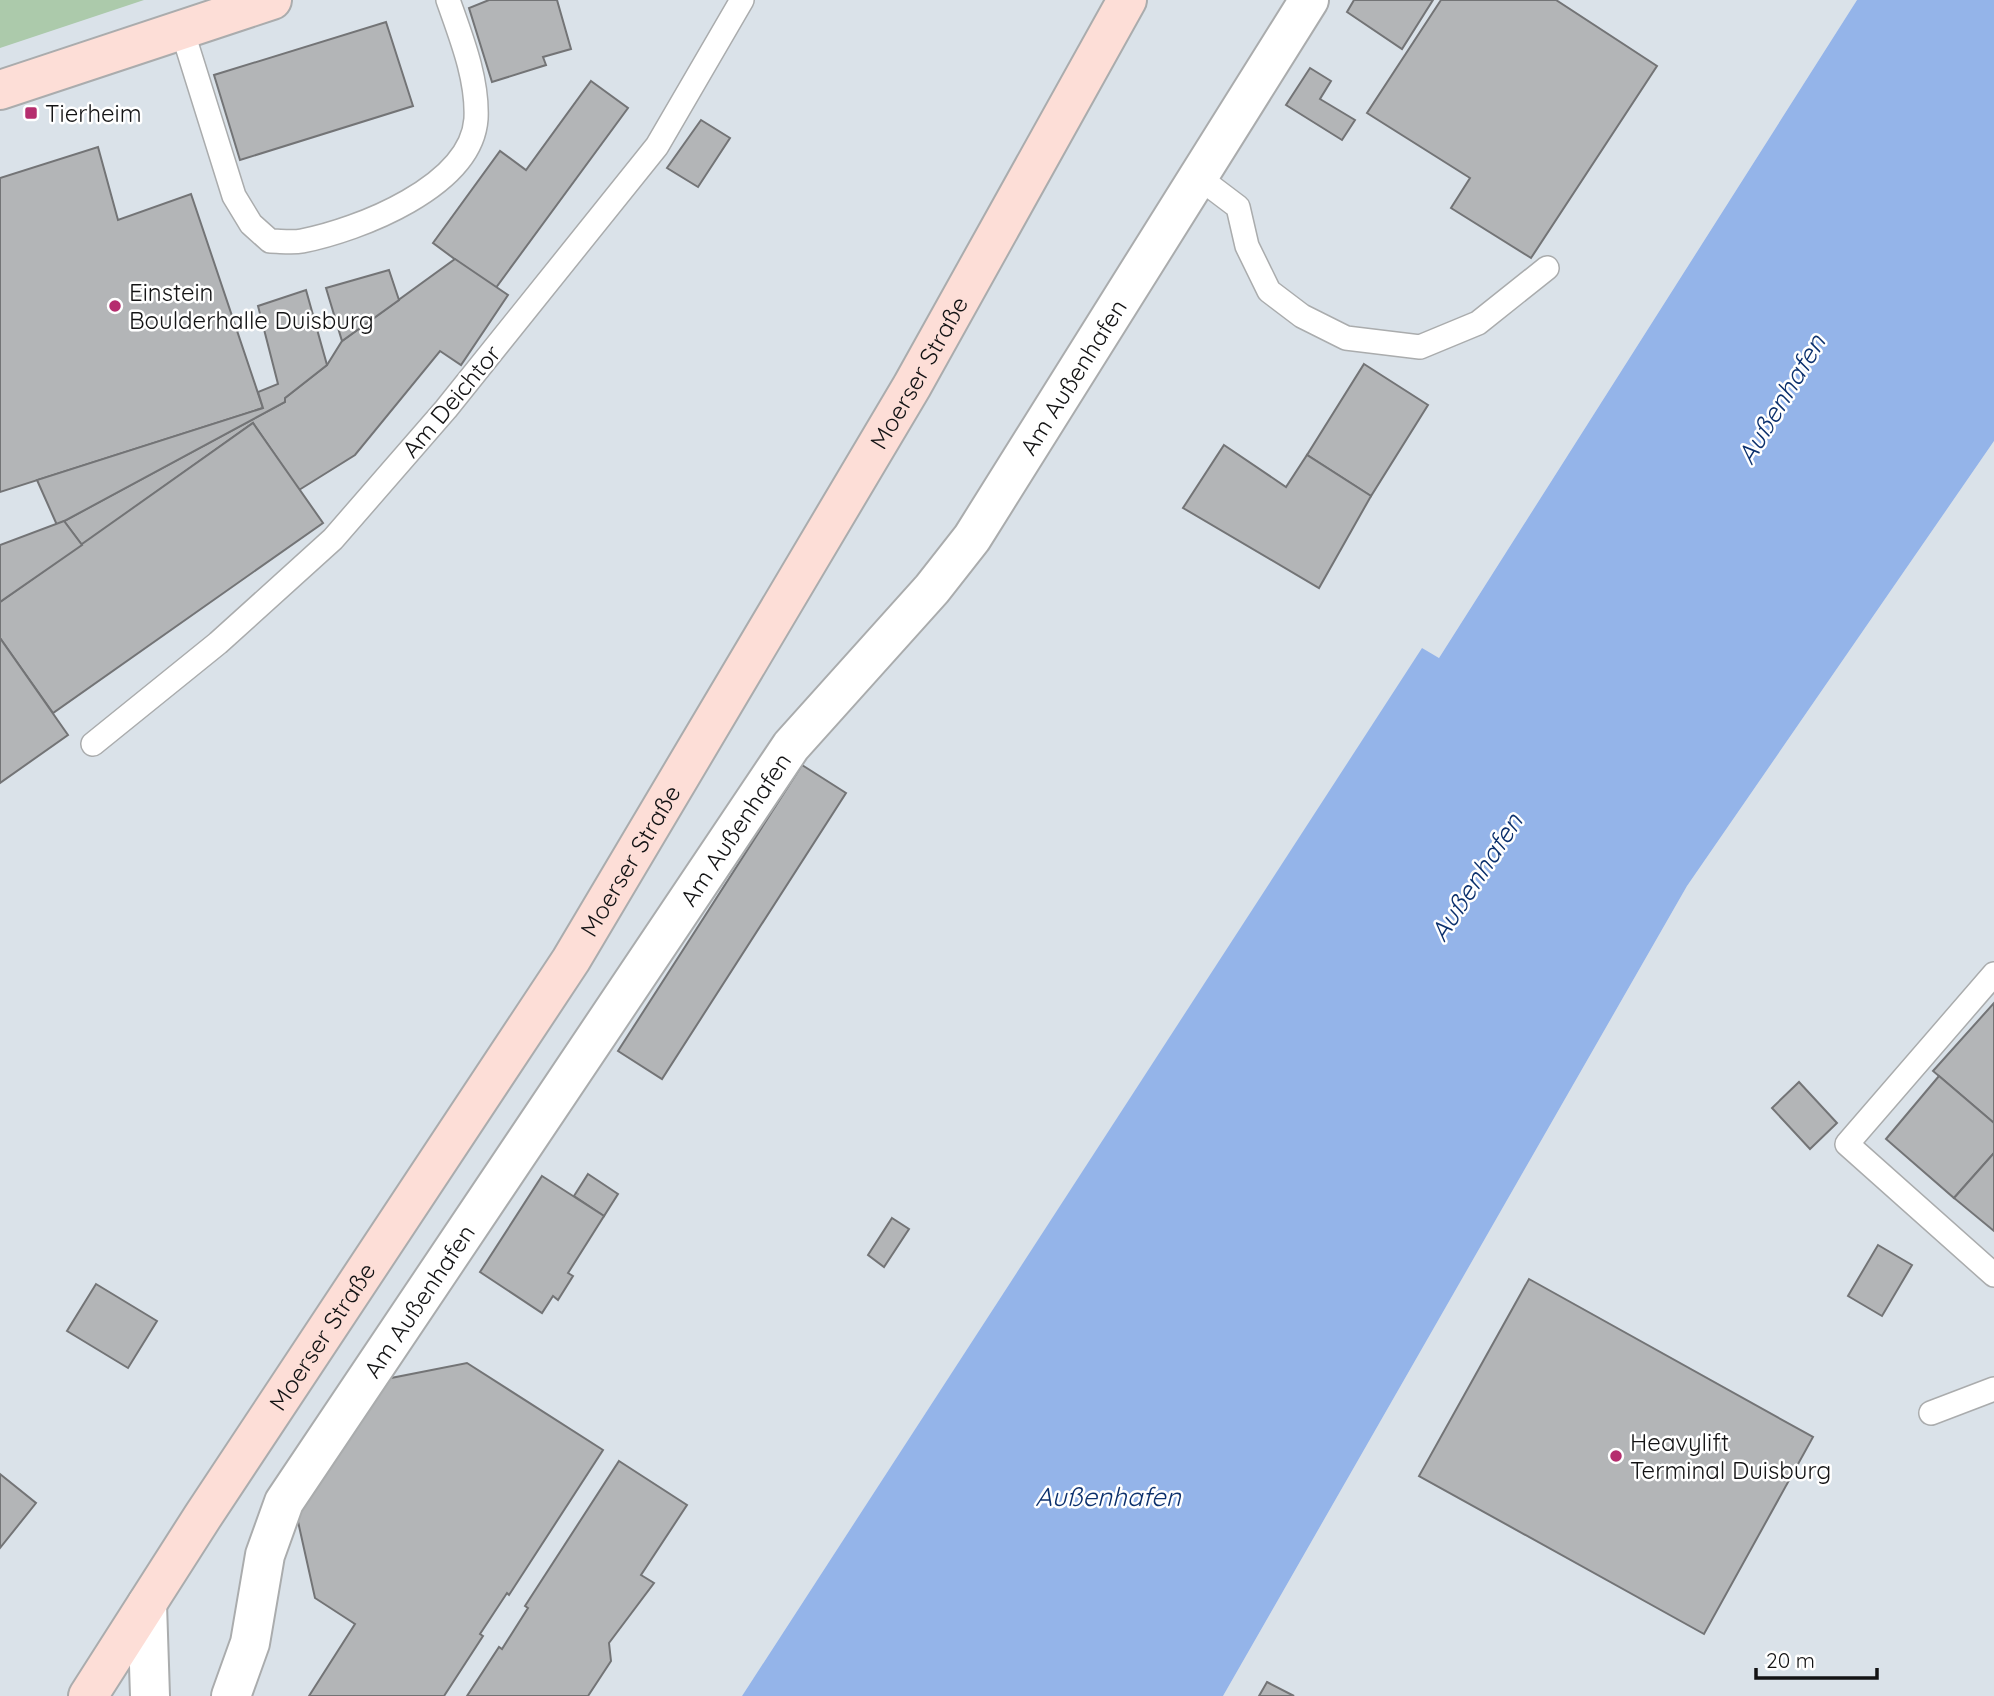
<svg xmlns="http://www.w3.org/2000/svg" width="1994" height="1696" font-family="Quicksand,sans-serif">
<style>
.built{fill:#dae2e9}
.green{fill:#accaab}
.water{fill:#94b4e9}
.building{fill:#b3b5b7;stroke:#737476;stroke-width:2}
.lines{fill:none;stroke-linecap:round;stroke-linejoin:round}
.lane-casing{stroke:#aaacad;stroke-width:26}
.street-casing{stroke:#aaacad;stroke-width:42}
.secondary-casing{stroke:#aaacad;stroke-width:42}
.lane{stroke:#fff;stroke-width:23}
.street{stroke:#fff;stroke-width:38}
.secondary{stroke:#fdded7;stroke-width:38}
.poi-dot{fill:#b52d6e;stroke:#fff;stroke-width:2.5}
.labels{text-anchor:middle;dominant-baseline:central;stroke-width:5;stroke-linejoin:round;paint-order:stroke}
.poi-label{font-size:24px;fill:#131314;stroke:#fff;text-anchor:start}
.street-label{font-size:24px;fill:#131314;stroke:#fff}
.water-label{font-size:26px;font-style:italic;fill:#0b306d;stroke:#fff}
</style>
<rect width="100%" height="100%" fill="#eaeced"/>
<!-- built -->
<g class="built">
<polygon points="0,0 1857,0 1439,658 1422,649 742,1696 0,1696"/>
<polygon points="1994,441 1994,1696 1223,1696 1687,886"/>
</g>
<!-- green -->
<polygon class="green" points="0,0 144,0 0,48"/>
<!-- water -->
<polygon class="water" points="1857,0 1994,0 1994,441 1687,886 1223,1696 742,1696 1422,648 1439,658"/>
<!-- building -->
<g class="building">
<polygon points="489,0 557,0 571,49 543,57 546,65 492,82 469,8"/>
<polygon points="1354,0 1433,0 1402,49 1347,12"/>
<polygon points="1441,0 1556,0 1657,66 1531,258 1451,208 1470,178 1367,113"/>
<polygon points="386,22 413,106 240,160 214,75"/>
<polygon points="1310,68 1331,81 1320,99 1355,120 1342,140 1286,105"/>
<polygon points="591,81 628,108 495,289 433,243 500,151 526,170"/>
<polygon points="701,120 730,138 698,187 667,168"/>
<polygon points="98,147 118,220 191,194 263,408 0,492 0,178"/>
<polygon points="455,259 508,295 461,365 440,351 355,455 299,490 253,423 82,545 64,521 285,402 285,398 327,365 342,341"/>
<polygon points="389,270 399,300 342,341 326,288"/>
<polygon points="306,290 327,365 285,398 285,402 57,525 37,480 263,408 258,392 278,384 258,306"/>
<polygon points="1364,364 1428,405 1371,496 1307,455"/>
<polygon points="253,423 323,523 53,713 0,638 0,602"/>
<polygon points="1224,445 1286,487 1307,455 1371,496 1319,588 1183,508"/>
<polygon points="64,521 82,545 0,602 0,545"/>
<polygon points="0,638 68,735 0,783"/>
<polygon points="802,765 846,793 662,1079 618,1051"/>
<polygon points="1994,1003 1994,1123 1933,1071"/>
<polygon points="1939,1076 1994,1123 1994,1153 1954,1198 1886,1139"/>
<polygon points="1799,1082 1837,1123 1810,1149 1772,1108"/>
<polygon points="1994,1153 1994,1231 1954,1198"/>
<polygon points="588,1174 618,1194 604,1216 574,1196"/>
<polygon points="542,1176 604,1216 568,1273 573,1276 558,1300 553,1296 542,1313 480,1272"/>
<polygon points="892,1218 909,1229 884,1267 868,1255"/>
<polygon points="1878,1245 1912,1265 1882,1316 1848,1296"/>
<polygon points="1529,1279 1813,1437 1704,1634 1419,1476"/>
<polygon points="96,1284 157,1321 128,1368 67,1331"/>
<polygon points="467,1363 603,1450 509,1595 507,1593 480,1634 483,1636 444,1696 309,1696 355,1624 315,1598 295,1508 376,1381"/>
<polygon points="619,1461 687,1505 641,1575 654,1583 609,1643 611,1661 588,1696 467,1696 499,1647 502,1649 528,1608 525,1606"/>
<polygon points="0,1474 36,1503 0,1548"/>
<polygon points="1267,1682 1294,1696 1259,1696"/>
</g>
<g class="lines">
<!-- lane casing -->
<g class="lane-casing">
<g id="lane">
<path d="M 182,30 L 234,196 L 251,224 L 270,241 C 280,241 292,243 302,241 C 358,230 471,187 476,119 C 478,79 461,37 448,0"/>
<polyline points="1197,176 1238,207 1247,246 1269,291 1302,316 1346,338 1420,347 1478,323 1547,268"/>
<polyline points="93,744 218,643 333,539 446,409 657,146 742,0"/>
<polyline points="1994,974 1847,1144 1994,1275"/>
<polyline points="1931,1413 1994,1389"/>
</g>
</g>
<!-- street casing -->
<g class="street-casing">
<g id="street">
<polyline points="147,1604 150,1696"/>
<path id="s1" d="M 231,1696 L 250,1643 L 265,1555 L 284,1502 L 791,746 L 932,589 L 972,538 L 1309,0"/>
</g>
</g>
<!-- secondary casing -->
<g class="secondary-casing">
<g id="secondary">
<polyline points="0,90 272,0"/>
<path id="s2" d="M 88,1696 L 203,1516 L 571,960 L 912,386 L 1127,0"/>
</g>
</g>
<!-- lane -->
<use href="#lane" class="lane"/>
<!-- street -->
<use href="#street" class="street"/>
<!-- secondary -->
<use href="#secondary" class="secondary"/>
</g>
<!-- markers -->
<g class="poi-dot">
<rect x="24" y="106" width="14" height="14" rx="3.5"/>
<circle cx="115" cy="306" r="7"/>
<circle cx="1616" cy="1456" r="7"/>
</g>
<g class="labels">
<!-- poi labels -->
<g class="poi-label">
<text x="45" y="113">Tierheim</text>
<text x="129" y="292">Einstein<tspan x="129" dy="28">Boulderhalle Duisburg</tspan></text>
<text x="1630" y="1442">Heavylift<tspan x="1630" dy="28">Terminal Duisburg</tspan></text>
</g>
<!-- street labels -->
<g class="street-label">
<text stroke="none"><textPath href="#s2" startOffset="1563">Moerser Straße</textPath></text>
<text stroke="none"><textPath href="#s1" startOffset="1578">Am Außenhafen</textPath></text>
<text transform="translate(451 401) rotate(-50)">Am Deichtor</text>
<text stroke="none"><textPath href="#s1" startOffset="1012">Am Außenhafen</textPath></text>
<text stroke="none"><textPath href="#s2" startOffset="996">Moerser Straße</textPath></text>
<text stroke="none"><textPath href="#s1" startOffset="444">Am Außenhafen</textPath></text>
<text stroke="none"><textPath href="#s2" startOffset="429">Moerser Straße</textPath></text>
</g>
<!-- water labels -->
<g class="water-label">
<text transform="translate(1781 399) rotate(-59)">Außenhafen</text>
<text transform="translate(1476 877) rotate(-57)">Außenhafen</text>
<text x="1108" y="1496">Außenhafen</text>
</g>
</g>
<!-- scale -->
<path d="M1756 1668v10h121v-10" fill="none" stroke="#131314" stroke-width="3.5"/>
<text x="1766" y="1668" font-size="21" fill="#131314" stroke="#ffffff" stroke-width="5" paint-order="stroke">20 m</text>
</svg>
